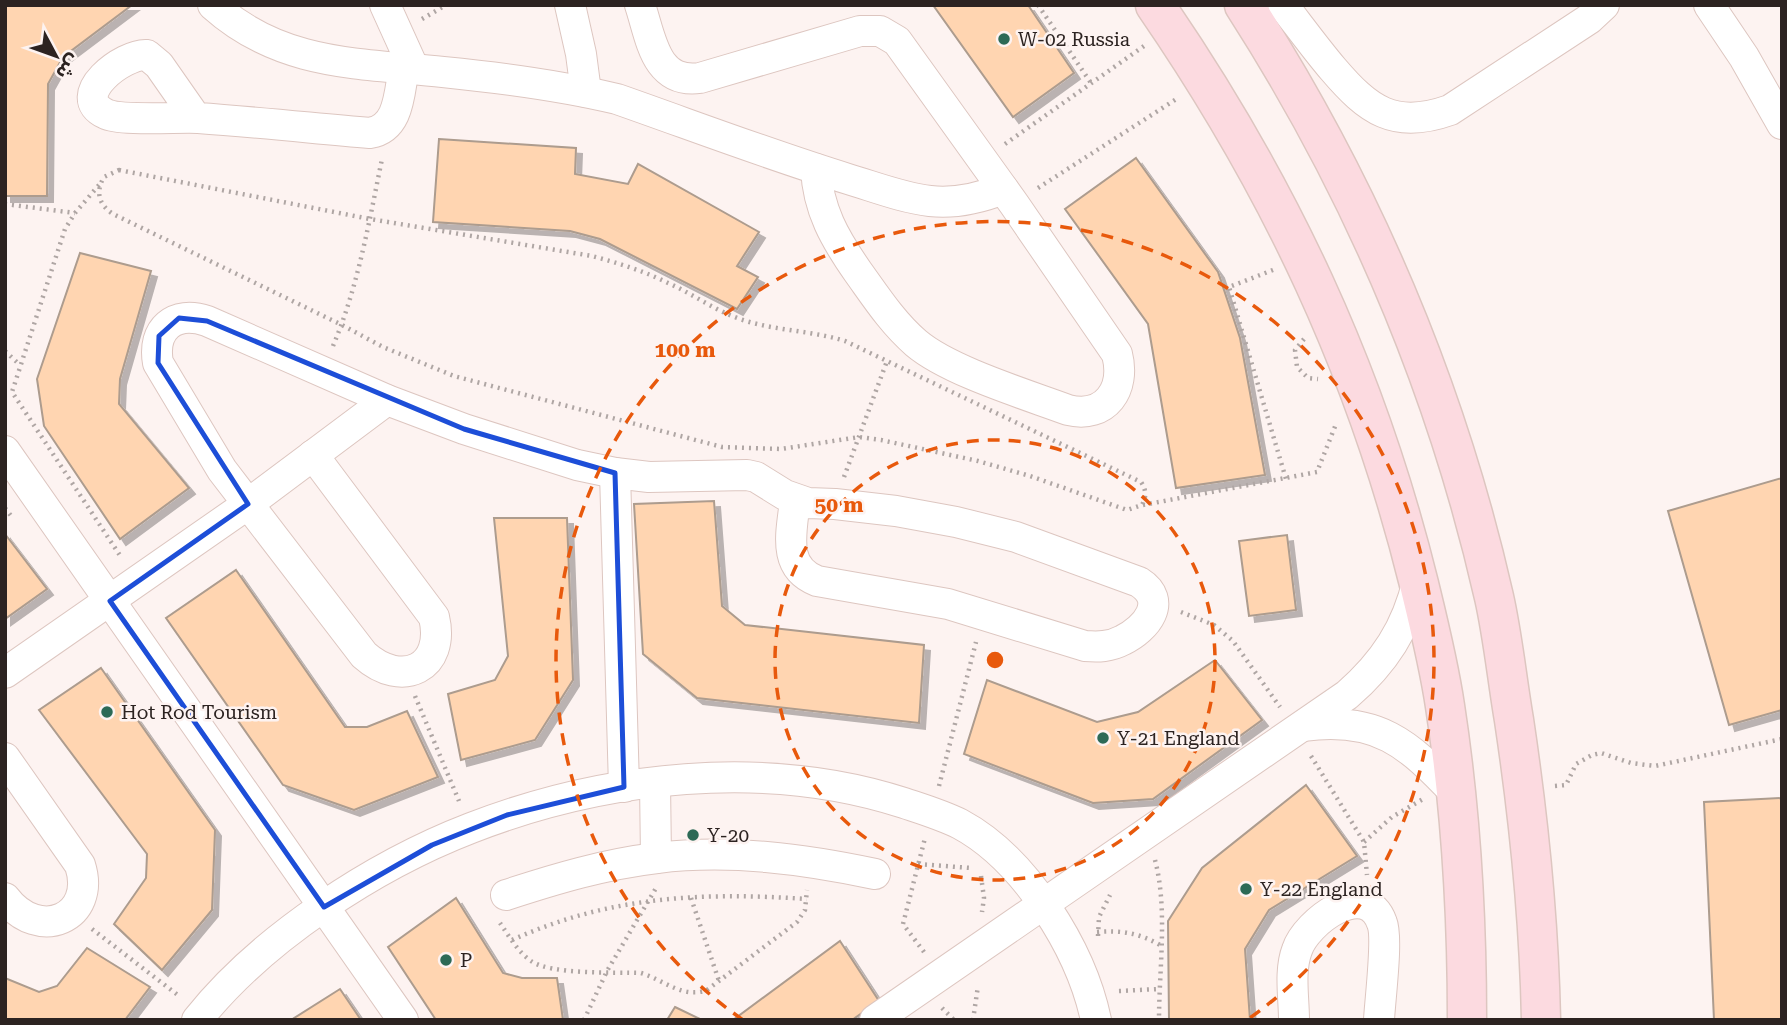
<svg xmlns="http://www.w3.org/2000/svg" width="1787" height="1025" font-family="'Roboto Serif','Noto Sans Arabic',serif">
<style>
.building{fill:#ffd5b1;stroke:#ad9c8e;stroke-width:2;filter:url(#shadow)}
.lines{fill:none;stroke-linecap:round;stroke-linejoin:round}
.street-casing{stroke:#ddc6c0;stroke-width:32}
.secondary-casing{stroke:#ddc6c0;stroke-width:41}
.path{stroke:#afa6a4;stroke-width:4.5;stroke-dasharray:2 5;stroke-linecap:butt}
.street{stroke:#fff;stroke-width:30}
.secondary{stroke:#fcdae0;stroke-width:38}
.marked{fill:none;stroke:#1d4ed8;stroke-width:5;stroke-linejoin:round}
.ring{fill:none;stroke:#e8590c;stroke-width:3.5;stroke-dasharray:12 9}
.poi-dot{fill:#2d6a56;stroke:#fdf3f1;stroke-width:2.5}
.labels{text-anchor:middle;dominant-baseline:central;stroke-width:5;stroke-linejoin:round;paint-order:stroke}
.poi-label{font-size:19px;fill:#2c2321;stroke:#fdf3f1;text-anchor:start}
.centre{fill:#e8590c;stroke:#fdf3f1;stroke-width:3.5}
.ring-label{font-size:21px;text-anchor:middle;font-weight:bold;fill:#e8590c;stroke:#fdf3f1;stroke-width:5;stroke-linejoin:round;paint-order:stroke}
</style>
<defs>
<filter id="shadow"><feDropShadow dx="6" dy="6" stdDeviation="0" flood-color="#0004"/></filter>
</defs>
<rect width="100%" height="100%" fill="#fdf3f1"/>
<!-- building -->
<g class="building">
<polygon points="5,5 132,5 63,57 48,84 47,196 5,196"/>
<polygon points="933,5 1028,5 1074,73 1013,117"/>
<polygon points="439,139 576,148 575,174 628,184 638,164 759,232 737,266 758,277 737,309 600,239 570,231 433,222"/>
<polygon points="1136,158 1218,272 1240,338 1265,475 1176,488 1148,324 1065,209"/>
<polygon points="80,253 151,271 120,379 119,404 189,488 120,539 44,426 37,379"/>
<polygon points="1782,478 1782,710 1729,725 1668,511"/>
<polygon points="714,501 722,606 745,625 924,645 919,723 697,698 643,654 634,504"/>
<polygon points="494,518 567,518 573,680 535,740 461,760 448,694 495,680 508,656"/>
<polygon points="5,534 47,589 5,619"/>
<polygon points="1287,535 1296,610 1249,616 1239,541"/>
<polygon points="236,570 345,727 367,727 407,711 438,777 354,810 283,785 166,618"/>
<polygon points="1215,660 1262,720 1153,799 1093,803 964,754 987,680 1097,722 1138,712"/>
<polygon points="101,668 215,830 212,910 162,970 114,924 146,878 147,854 39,710"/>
<polygon points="1306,785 1357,856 1269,910 1245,949 1250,1020 1169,1020 1168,921 1202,868"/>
<polygon points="1782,798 1782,1020 1714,1020 1704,802"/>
<polygon points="456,898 503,973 522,978 557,978 563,1020 436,1020 388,947"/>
<polygon points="840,941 879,1001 852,1020 733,1020"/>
<polygon points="87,948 150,987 125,1020 5,1020 5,978 39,992 57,986"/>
<polygon points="340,989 361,1020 291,1020"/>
<polygon points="675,1007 702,1020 667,1020"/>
</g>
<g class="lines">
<!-- street casing -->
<g class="street-casing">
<g id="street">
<path d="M 213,5 C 281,66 358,63 443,72 C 502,78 559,85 617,99 C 694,126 770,155 848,179 C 875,187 903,198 930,201 C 956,204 980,198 1003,189"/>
<polyline points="385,5 414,69"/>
<polyline points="570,5 581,54 586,92"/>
<path d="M 640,5 C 651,38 655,84 700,78 L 860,31 L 880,31 L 897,41 L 1014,204 L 1117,354 C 1126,389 1106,419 1068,410 C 1025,394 949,371 916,343 C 892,322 876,297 858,272 C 835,239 818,210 816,169"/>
<path d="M 1283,5 C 1300,27 1316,49 1333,69 C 1368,110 1394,130 1450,110 L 1589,19 L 1604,5"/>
<polyline points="1709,5 1744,57 1782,124"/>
<path d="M 196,118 L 159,65 L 147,55 C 124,53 67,96 106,114 C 120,121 179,117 198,118 C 255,122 312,128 370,133 C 400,128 399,92 404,68"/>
<polyline points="5,451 403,1020"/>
<path d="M 313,455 L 434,617 C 446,668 402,689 364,655 L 222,470 L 158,363 C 152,329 174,310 207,321 L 387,400 L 464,429 L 577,465 L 615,473 L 649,477 L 747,475 L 756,477 L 785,495 L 808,503 L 835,504 L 896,511 L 956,522 L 1016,537 L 1139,582 C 1169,601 1146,629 1123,640 C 1110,647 1098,647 1085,646 L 948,604 L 817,581 C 781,567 792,531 795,500"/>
<polyline points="615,473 624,787"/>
<polyline points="5,673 248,504 387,400"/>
<path d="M 1304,726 C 1377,716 1408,743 1456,794"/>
<path d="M 5,758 L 80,865 C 97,918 39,943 5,898"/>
<polyline points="655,783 656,858"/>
<path d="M 506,895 C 555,879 605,864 657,858 C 729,849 804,859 875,874"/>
<path d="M 197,1020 C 262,938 375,865 471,828 C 605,776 765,758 904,803 C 922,809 942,815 960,824 C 1025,859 1081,949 1096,1020"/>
<path d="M 875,1020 L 1347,695 C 1384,663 1407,628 1418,580"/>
<path d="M 1294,1020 C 1294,998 1289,971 1297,950 C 1306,922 1366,877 1382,923 C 1388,938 1380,1000 1379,1020"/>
</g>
</g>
<!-- secondary casing -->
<g class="secondary-casing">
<g id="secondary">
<path d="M 1155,5 C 1280,187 1366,370 1419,584 C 1429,625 1439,665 1445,706 C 1461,810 1467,915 1467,1020"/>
<path d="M 1244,5 C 1361,187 1446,386 1494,597 C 1503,637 1507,679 1514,720 C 1529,820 1539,919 1541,1020"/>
</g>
</g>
<!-- path -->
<g class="path">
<polyline points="1038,5 1091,83"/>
<polyline points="422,19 446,5"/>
<polyline points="1005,144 1144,46"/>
<path d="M 119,170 L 370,219 L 592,256 C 618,263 644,271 668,283 C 693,294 714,310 740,319 C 774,331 810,330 845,341 L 1141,482 C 1147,491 1146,497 1142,505 L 1127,510 L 1030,476 L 978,461 L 881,440 L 859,437 L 781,449 L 722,447 L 454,376 L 383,347 L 342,325 L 113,214 C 99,205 95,192 104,177 Z"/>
<polyline points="99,185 75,213 65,229 12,392 121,557"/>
<polyline points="1038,188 1178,98"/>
<polyline points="5,204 75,213"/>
<polyline points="1273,270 1229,287 1286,479"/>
<polyline points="1304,339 1295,350 1297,367 1308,378 1318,379"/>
<path d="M 333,346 C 358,287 369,222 382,159"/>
<polyline points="5,351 20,365"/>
<polyline points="844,477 887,361"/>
<polyline points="1143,505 1317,472 1336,424"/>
<polyline points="5,508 12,517"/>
<polyline points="1181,612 1214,625 1233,641 1280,707"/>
<polyline points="415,696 459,801"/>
<polyline points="1311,756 1364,842 1367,875"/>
<polyline points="939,786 976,642"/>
<polyline points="1555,786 1566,785 1576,764 1592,755 1601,753 1631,763 1655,766 1782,739"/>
<polyline points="1364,842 1392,817 1423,799"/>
<path d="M 1155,860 C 1168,909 1159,969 1159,1020"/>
<polyline points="918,864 971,868"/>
<polyline points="981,876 984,898 982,912"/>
<polyline points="691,898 719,981"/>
<path d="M 500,923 C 509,936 518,952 531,961 C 551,975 615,972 641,973 C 664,980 683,999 707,990 L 797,922 L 805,910 L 807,890"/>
<polyline points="92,929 179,996"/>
<path d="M 1097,932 C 1121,930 1139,933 1160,945"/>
<polyline points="1098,936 1099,917 1110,895"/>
<path d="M 512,940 C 610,896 701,892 807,899"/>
<polyline points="924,952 903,924 925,838"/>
<polyline points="1119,991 1159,989"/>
<polyline points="942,1008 954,1020"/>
<polyline points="584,1020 607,971 656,888"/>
<polyline points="973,1020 978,986"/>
</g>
<!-- street -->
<use href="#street" class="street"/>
<!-- secondary -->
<use href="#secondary" class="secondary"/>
</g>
<!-- marked area -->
<path class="marked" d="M 179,318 L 207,321 L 464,429 L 615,473 L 624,787 L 507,815 L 432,845 L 324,907 L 110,601 L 248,504 L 158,363 L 159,336 Z"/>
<!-- distance rings -->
<g class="ring">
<circle cx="995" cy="660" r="220"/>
<path d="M743 1020A439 439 0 1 1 1247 1020"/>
</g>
<!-- markers -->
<g class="poi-dot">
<circle cx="1004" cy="39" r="7"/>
<circle cx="107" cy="712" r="7"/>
<circle cx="1103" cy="738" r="7"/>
<circle cx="693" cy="835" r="7"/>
<circle cx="1246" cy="889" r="7"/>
<circle cx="446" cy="960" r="7"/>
</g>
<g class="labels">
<!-- poi labels -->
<g class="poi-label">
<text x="1018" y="39">W-02 Russia</text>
<text x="121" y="712">Hot Rod Tourism</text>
<text x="1117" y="738">Y-21 England</text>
<text x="707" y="835">Y-20</text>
<text x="1260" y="889">Y-22 England</text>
<text x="460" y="960">P</text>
</g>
</g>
<circle cx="995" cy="660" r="10" class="centre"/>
<g class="ring-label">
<text x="685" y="357">100 m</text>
<text x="839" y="512">50 m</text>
</g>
<!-- border -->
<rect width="1787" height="1025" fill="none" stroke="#2c2321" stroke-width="14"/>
<!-- north arrow -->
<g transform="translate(56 56) rotate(131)" stroke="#fdf3f1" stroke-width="5" paint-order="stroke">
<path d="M0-5L12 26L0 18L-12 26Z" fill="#2c2321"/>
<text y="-10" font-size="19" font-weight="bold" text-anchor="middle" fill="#2c2321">ش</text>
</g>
</svg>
